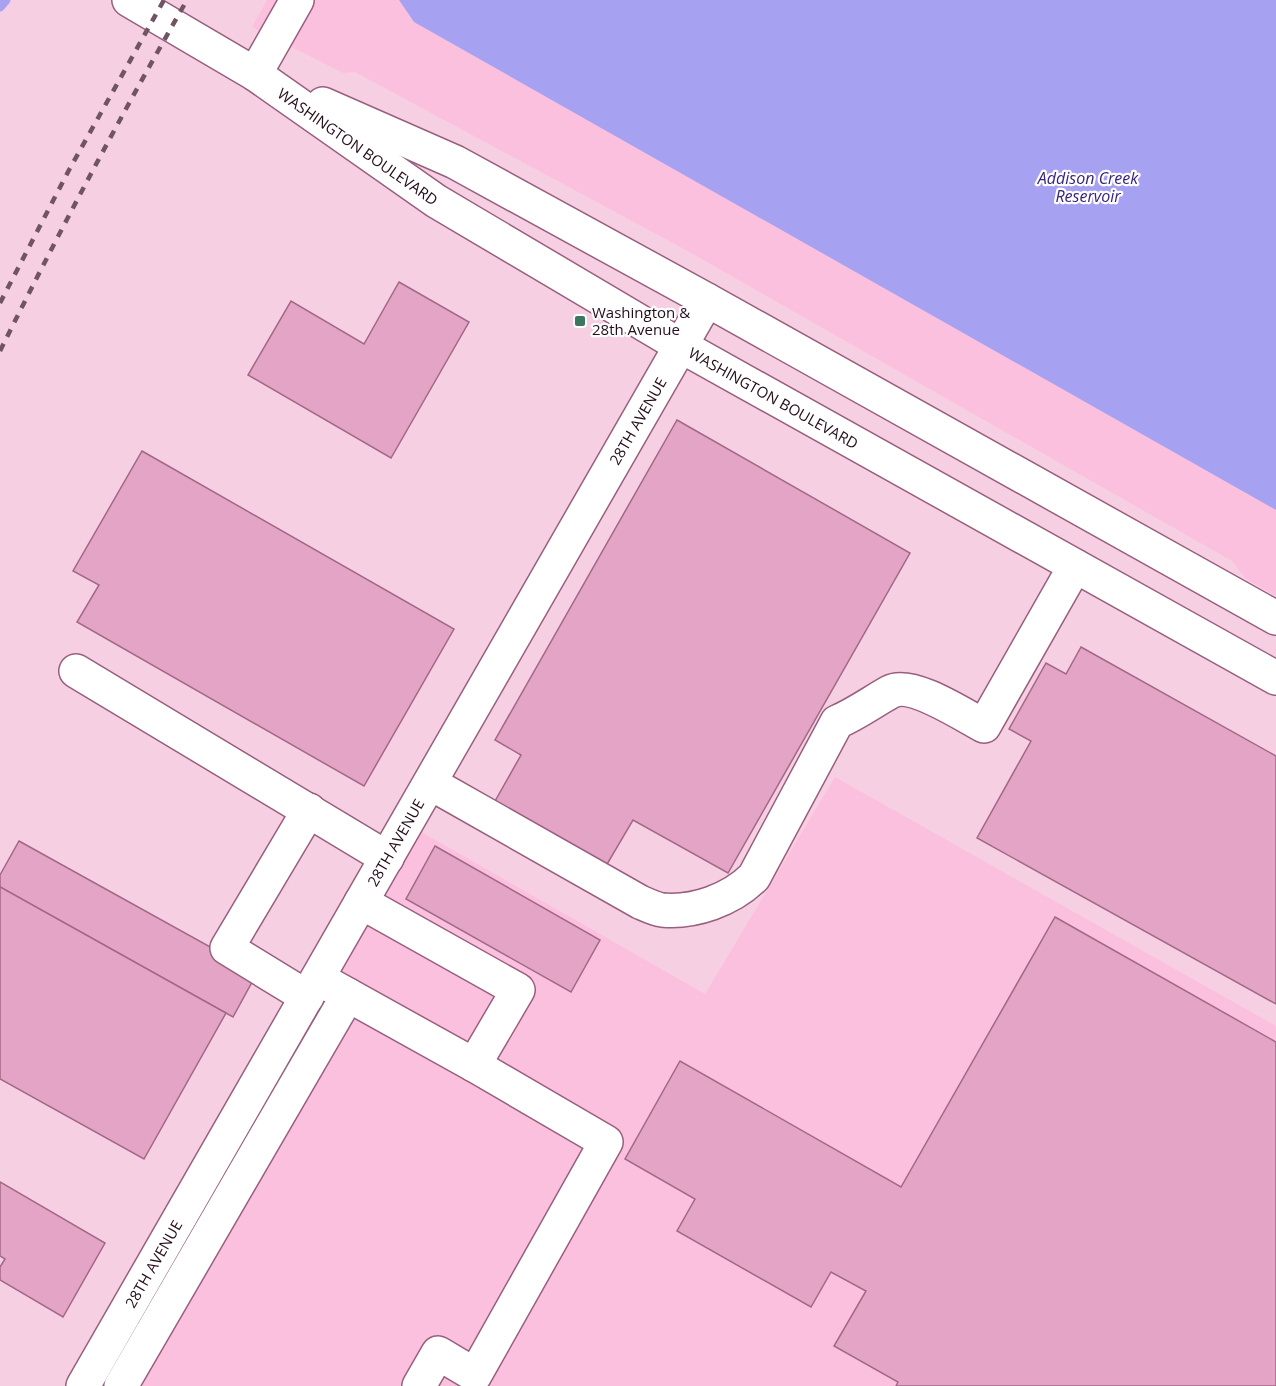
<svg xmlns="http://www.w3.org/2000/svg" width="1276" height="1386" font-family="'Open Sans',sans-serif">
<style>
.built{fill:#fac0de}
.water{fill:#a7a1f2}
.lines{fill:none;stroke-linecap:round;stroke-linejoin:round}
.stream{stroke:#a7a1f2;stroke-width:9}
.building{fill:#e3a4c5;stroke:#a26887;stroke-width:1.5}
.minor-casing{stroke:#985f7e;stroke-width:36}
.minor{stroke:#fff;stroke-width:33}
.rail{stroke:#715463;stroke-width:4.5;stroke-dasharray:8 8;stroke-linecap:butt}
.poi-dot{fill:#3b7660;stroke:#fdfdfd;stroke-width:2}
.labels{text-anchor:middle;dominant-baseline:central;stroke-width:4.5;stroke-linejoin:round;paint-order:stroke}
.street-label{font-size:15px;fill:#240e1a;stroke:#fdfdfd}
.poi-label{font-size:15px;fill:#240e1a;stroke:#fdfdfd;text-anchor:start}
.water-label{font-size:16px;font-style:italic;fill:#38227e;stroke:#fdfdfd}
</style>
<rect width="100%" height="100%" fill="#f7cfe3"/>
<!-- built -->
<g class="built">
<polygon points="267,0 1276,0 1276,596 1246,579 1232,561 684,249 355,72 343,73 252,27"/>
<polygon points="835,777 1276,1026 1276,1386 104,1386 418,830 705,994"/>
</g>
<!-- water -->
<polygon class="water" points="399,0 1276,0 1276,510 414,22"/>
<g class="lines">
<!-- stream -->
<polyline class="stream" points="0,7 6,0"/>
</g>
<!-- building -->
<g class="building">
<polygon points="399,282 469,322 391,458 248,375 291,301 364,344"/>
<polygon points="677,420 910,553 728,873 633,820 606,866 494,803 521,755 495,740"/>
<polygon points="142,451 454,629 364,786 77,622 99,585 73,571"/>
<polygon points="1081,647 1276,756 1276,1004 977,838 1031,741 1009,729 1046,663 1066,674"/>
<polygon points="19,841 257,973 233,1017 0,887 0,875"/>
<polygon points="435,846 600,940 571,992 406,899"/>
<polygon points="0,887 226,1013 144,1159 0,1079"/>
<polygon points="1055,917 1276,1042 1276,1386 896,1386 898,1382 834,1346 866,1291 831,1272 811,1307 677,1231 695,1199 625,1159 680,1061 901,1187"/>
<polygon points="0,1182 105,1243 63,1317 0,1280 0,1267 5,1259 0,1256"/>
</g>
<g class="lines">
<!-- minor casing -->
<g class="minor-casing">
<g id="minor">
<path id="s1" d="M 129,0 L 255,74 L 436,201 L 681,346 L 1276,678"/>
<polyline points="255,74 297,0"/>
<polyline points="323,104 455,162 707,300 1276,618"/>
<polyline points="76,671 387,858"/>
<path d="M 430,783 L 640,902 C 647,905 655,909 662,910 C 694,913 731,900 754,877 L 837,722 C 856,714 872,702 890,692 C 911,680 965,716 984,726 L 1075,566"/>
<polyline points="330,985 474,1065 518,990 361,902"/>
<polyline points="307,997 227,948 309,810"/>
<path id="s2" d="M 83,1386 L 707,300"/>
<polyline points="121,1386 348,995"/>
<polyline points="419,1386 438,1353 475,1375 606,1142 474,1065"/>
</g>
</g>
<!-- minor -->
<use href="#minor" class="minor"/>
<!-- rail -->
<g class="rail">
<polyline points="0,303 69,170 164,0"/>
<path d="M 0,351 C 59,232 121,115 187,0"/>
</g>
</g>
<!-- markers -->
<rect class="poi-dot" x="574" y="315" width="12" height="12" rx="3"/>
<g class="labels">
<!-- street labels -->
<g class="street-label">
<text stroke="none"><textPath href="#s1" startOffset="272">WASHINGTON BOULEVARD</textPath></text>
<text stroke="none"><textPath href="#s1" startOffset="758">WASHINGTON BOULEVARD</textPath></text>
<text stroke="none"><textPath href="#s2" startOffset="1113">28TH AVENUE</textPath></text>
<text stroke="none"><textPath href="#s2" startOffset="627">28TH AVENUE</textPath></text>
<text stroke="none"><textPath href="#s2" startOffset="141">28TH AVENUE</textPath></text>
</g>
<!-- poi labels -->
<g class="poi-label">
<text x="592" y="312">Washington &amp;<tspan x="592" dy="17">28th Avenue</tspan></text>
</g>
<!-- water labels -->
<g class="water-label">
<text x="1088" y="178">Addison Creek<tspan x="1088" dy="18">Reservoir</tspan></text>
</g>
</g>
</svg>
